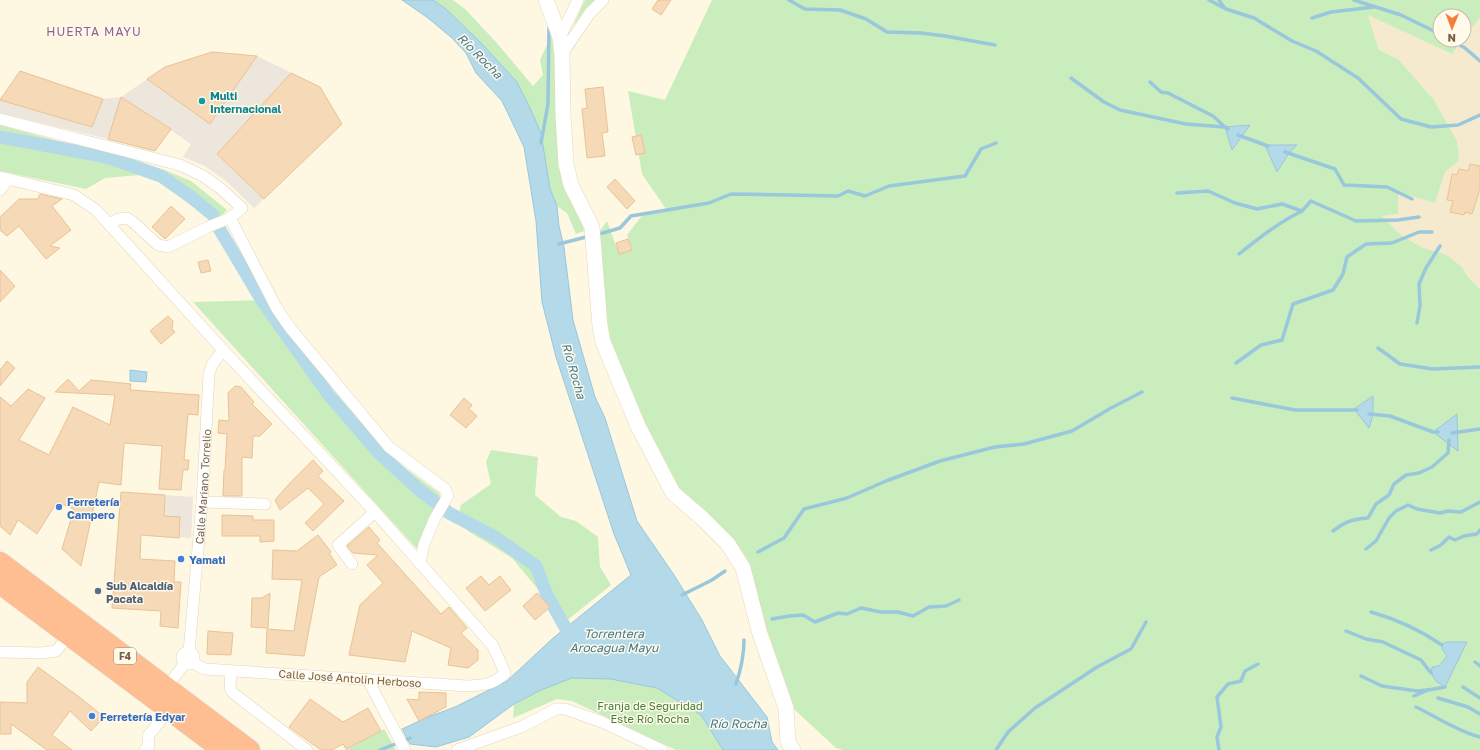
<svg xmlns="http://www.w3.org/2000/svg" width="1480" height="750" font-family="'Golos Text',sans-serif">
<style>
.residential{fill:#f6eace}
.industrial{fill:#ece6dc}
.green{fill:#caedbe}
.water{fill:#b4d9e9;stroke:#99c7dc}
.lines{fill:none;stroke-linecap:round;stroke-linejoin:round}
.stream{stroke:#99c7dc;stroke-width:3.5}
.canal{stroke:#b4d9e9;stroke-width:13}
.building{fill:#f6d9b6;stroke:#eac295}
.street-casing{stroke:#e3d4bc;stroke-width:12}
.secondary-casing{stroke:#e9d7b9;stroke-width:16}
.highway-casing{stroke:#e1dcd6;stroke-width:21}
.street{stroke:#fff;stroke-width:11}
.secondary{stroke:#fff;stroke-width:15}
.highway{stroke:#febe92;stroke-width:20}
.culture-dot{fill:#0f9aa8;stroke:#fffae9;stroke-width:1.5}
.shop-dot{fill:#3f7fe0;stroke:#fffae9;stroke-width:1.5}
.service-dot{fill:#5c6f8a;stroke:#fffae9;stroke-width:1.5}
.labels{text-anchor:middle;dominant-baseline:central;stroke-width:3;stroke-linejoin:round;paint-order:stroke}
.shield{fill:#fffae9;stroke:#a08e76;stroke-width:1}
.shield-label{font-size:10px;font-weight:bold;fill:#775f45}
.culture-label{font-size:11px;font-weight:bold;fill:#0d838f;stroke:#fffae9;text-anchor:start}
.street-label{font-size:11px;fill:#775f45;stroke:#fffae9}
.shop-label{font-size:11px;font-weight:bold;fill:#366cbe;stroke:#fffae9;text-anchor:start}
.service-label{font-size:11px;font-weight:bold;fill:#4e5e75;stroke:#fffae9;text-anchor:start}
.park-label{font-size:11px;fill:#467f3c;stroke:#fffae9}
.neighbourhood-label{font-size:12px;letter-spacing:1px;fill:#91609c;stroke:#fffae9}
.water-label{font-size:12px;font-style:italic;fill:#407994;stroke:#fffae9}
</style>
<rect width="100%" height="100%" fill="#fef7e1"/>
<!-- residential -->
<polygon class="residential" points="1368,14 1452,54 1462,40 1464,40 1464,37 1468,31 1480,18 1480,289 1468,277 1462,267 1447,255 1421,247 1401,235 1382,216 1398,192 1435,203 1445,172 1459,159 1457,141 1434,100 1398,59 1379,50"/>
<!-- industrial -->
<g class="industrial">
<polygon points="257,56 320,87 342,124 254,208 226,181 205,166 183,157 191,144 122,97 108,139 0,113 0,100 20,71 103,99 121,97 165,67"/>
<polygon points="121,492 193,497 191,538 119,533"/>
</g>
<!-- green -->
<g class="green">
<polygon points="433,0 453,0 465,9 496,42 533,86 543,75 540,60 552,34 557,83 584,231 576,234 567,213 557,206 550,189 541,133 530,108 517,82 482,44 446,9"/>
<polygon points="585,0 596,0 586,8 573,26"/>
<polygon points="712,0 1480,0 1480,18 1464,37 1464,16 1440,16 1440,40 1462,40 1452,54 1368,15 1379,50 1398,59 1434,100 1457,141 1459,160 1445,172 1435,203 1398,192 1398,214 1382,216 1401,235 1421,247 1447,255 1462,267 1468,277 1480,289 1480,750 843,750 836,748 794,709 771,650 747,565 679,492 642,424 605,335 597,235 607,221 619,254 632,249 627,235 644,213 666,209 642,174 628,91 665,100"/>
<polygon points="0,125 167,171 191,181 227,210 220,217 207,217 155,179 139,175 105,178 86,189 0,171"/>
<polygon points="266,300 293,344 386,454 439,493 441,499 429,519 417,549 193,302"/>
<polygon points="491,450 538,457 535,495 561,517 576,521 598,537 600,567 611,585 565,622 512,558 468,531 459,514 461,505 491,484 486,462"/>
<polygon points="572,678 611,679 657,688 701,715 723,750 676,750 572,701 557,699 513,718 514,704 541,690"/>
<polygon points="384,729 396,750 345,750 381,731"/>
</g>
<!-- water -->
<g class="water">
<polygon points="402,0 433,0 446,9 482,44 517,82 530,108 541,133 550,189 557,206 559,226 564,247 573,320 595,397 605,418 637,521 674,575 702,620 720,656 767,717 772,742 778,750 723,750 701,715 657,688 611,679 572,678 541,690 514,704 469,737 436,747 410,744 402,729 428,717 455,707 507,681 552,639 631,575 614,534 556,357 542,302 536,221 524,147 502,101 476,73 466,53 452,38 428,18"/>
<polygon points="1250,125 1232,150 1225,127"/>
<polygon points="1265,145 1297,145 1289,153 1277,172"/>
<polygon points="130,370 147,372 146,382 130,381"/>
<polygon points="1373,396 1373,415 1369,428 1354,409"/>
<polygon points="1457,414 1458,451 1433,432"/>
<polygon points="1446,642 1467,642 1445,687 1436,681 1431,673 1432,667 1439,666 1447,656 1442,649 1442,645"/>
</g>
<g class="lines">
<!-- stream -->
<g class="stream">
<polyline points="789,0 805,9 840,10 866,19 887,32 921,33 945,36 995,45"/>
<polyline points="1209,0 1226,9 1254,18 1292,41 1316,51 1358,78 1401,119 1431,127 1458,125 1480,115"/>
<polyline points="1219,0 1224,7"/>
<polyline points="1354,0 1401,15 1440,34"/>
<polyline points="1312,18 1331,12 1374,7"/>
<polyline points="1451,40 1465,48 1480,61"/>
<polyline points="1071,78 1104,102 1120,110 1186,124 1225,127 1228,129"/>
<polyline points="1150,82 1161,92 1168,93 1213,116 1225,127"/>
<polyline points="1238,135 1268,146"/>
<polyline points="541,143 548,104 549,27"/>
<polyline points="1285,152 1335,169 1344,185 1387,187 1412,199"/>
<polyline points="1177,193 1208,191 1235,203 1257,209 1282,204 1302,211 1311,201 1356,221 1398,220 1419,217"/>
<polyline points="596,235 620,228 631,216 709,203 731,194 838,196 848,191 865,196 889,186 965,176 981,149 996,143"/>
<polyline points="559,244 590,236"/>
<path d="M 1239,254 C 1259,238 1278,223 1302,211"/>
<polyline points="1417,323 1420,306 1419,284 1426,268 1440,246"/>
<polyline points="1378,348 1400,364 1433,369 1480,367"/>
<polyline points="1236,363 1261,345 1282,340 1293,304 1333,290 1343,274 1347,257 1366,244 1392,243 1419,232 1432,232"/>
<polyline points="1232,398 1295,410 1357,410"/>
<polyline points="1369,414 1390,416 1433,432 1438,432"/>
<polyline points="1452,433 1480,429"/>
<path d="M 1333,531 C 1345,522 1352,519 1368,518 L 1376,504 L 1389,495 L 1394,484 L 1406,475 L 1419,473 L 1432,467 L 1448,453 L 1449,440"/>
<polyline points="1366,549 1376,541 1389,518 1396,511 1408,505 1417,509 1440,513 1448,511 1461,512 1480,502"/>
<polyline points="1431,550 1441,545 1449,537 1455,540 1464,536 1477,534 1480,530"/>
<polyline points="758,552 784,538 804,509 847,498 886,481 940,461 995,447 1024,444 1072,431 1111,408 1142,392"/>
<polyline points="682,595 712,580 725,571"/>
<path d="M 1371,612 C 1396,619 1420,630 1442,645"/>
<polyline points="772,619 789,616 803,615 815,622 838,613 847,614 861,608 881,612 898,612 913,616 929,607 946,606 959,600"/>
<polyline points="1346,631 1366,639 1383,642 1421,660 1431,673"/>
<polyline points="1475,662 1480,666"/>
<polyline points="1361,676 1382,686 1417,691 1428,690"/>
<path d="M 736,684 C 741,669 744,656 744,640"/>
<polyline points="1463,687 1480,698"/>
<polyline points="1414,696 1428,690 1445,687"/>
<polyline points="1438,698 1468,707 1480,714"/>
<path d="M 1416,707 C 1437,717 1457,731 1480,737"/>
<polyline points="380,750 410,738"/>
<polyline points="996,750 1008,732 1035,708 1097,667 1131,649 1146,622"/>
<polyline points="1219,750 1217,737 1221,727 1217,697 1228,684 1241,681 1245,671 1258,664"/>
</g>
<!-- canal -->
<g class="canal">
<polyline points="0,137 107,157 161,176 191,197 213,215"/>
<polyline points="220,230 261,299 328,394 378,452 418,489 449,513 495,537 536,566 547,595 574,643"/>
</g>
</g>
<!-- building -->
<g class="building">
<polygon points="658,0 671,0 661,15 652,9"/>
<polygon points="212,52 257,56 210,124 147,79 165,67"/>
<polygon points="20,71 103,99 92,127 0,100"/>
<polygon points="291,73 320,87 342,124 264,199 217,154"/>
<polygon points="603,87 608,132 602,133 605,156 587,158 582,109 587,108 585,89"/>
<polygon points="121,97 171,129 155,151 108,139"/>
<polygon points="641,135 645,153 636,155 632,137"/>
<polygon points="1470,164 1480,166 1480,189 1472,214 1465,212 1464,215 1450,212 1453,201 1447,200 1452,174 1457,175 1459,169 1468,171"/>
<polygon points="615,179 635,201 627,209 607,187"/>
<polygon points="40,194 62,199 52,206 71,230 50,246 60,248 46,259 19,226 7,236 0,230 0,217 19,199 38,199"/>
<polygon points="171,206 185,219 165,239 152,227"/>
<polygon points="628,239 632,250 619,254 616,243"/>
<polygon points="208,260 211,271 201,273 198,262"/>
<polygon points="0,270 15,286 0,302"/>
<polygon points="168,316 173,321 172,329 175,332 161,344 150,331"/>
<polygon points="7,361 15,368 0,386 0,370"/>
<polygon points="68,379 79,391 91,380 131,384 130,390 199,395 198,415 188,414 184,460 189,460 188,470 183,470 181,490 159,489 162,446 124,443 121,485 99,482 81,566 62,549 74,509 57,502 37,534 18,520 10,535 0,526 0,397 11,406 28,389 45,398 19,440 49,455 73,407 110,425 115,395 55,392"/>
<polygon points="235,386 241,387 254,402 252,404 272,424 260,436 253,436 252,458 242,457 242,496 223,496 224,470 225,470 227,434 218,433 219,420 229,421 228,393"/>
<polygon points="464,398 472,405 469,409 477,416 466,428 450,415"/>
<polygon points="313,460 323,471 318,476 344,501 313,531 305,523 324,504 308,488 280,510 275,500 290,483"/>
<polygon points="121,492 165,495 164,516 180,517 179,538 141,535 140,559 175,561 174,582 181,582 178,628 160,626 161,611 112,608"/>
<polygon points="222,515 253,516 253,520 274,520 274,541 260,542 260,536 222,536"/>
<polygon points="369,527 380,540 377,543 441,614 449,607 467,628 461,633 478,650 478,660 468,668 448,665 451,648 412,631 405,662 349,655 360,605 383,583 367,565 378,555 353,553 347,546"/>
<polygon points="318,535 331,552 329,553 337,565 319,577 304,656 266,653 267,629 294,631 302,580 272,579 273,550 297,551"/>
<polygon points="481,576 489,585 500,576 511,590 485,611 466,588"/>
<polygon points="270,593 268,628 251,627 252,598 262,598"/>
<polygon points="537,593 550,607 535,620 523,606"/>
<polygon points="208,631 233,633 231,655 207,654"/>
<polygon points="38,667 78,696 104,717 91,731 70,711 52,735 72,750 47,750 11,724 11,734 0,734 0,702 27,703 27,682"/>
<polygon points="419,692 446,693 446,707 419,721 407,699 419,700"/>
<polygon points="310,699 343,722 368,708 381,731 346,749 343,744 332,750 321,750 289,727"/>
</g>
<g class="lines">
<!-- street casing -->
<g class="street-casing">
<g id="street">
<polyline points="560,37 578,0"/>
<polyline points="562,54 590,13 603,0"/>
<polyline points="0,119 180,165 203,176 220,188 242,208 230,218 208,227 168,247 158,245 133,222 127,218 118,219 110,224"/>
<path d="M 0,177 L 74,195 L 96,210 L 223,350 L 375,512 L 493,646 L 505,673 C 493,685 484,685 467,686 L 205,669 L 193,663"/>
<polyline points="0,190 8,179"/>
<polyline points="230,218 277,309 291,329 389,447 445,489 448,496 435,518 424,544 420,563"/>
<polyline points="202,502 265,504"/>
<polyline points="352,564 338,545 375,512"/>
<circle cx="188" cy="658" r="6"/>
<polyline points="0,652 41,653 56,651 69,636"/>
<path id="s1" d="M 189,652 L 202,502 L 209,374 L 212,365 L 223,350"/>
<polyline points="231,671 230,688 233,693 307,750"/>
<polyline points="368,680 405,750"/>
<polyline points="167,687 185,663"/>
<polyline points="145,750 149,746 148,736 169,710"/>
<polyline points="457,750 521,727 556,709 565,709 602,722 662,750"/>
</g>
</g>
<!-- secondary casing -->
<g class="secondary-casing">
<polyline id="secondary" points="546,0 560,37 562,54 563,115 566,164 571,185 592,227 600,326 603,342 638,426 673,493 702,518 728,544 743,568 760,634 786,708 788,742 793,750"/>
</g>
<!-- highway casing -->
<g class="highway-casing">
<g id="highway">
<polyline points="0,562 250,750"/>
<polyline points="0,584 222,750"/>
</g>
</g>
<!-- street -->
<use href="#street" class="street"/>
<!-- secondary -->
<use href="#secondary" class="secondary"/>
<!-- highway -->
<use href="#highway" class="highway"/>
</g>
<!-- markers -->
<circle class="culture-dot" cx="202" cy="101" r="4"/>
<g class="shop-dot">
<circle cx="59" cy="507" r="4"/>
<circle cx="181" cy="559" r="4"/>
<circle cx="92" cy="716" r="4"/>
</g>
<circle class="service-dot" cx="98" cy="591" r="4"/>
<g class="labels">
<!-- shield labels -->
<rect class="shield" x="114" y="648" width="22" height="16" rx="3"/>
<g class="shield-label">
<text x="125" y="656">F4</text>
</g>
<!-- culture labels -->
<g class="culture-label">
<text x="210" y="95">Multi<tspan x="210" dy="13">Internacional</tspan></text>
</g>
<!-- street labels -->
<g class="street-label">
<text stroke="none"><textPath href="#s1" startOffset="166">Calle Mariano Torrelio</textPath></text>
<text transform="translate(350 678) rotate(4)">Calle José Antolin Herboso</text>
</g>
<!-- shop labels -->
<g class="shop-label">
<text x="67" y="501">Ferretería<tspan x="67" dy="13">Campero</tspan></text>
<text x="189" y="559">Yamati</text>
<text x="100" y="716">Ferretería Edyar</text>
</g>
<!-- service labels -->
<g class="service-label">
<text x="106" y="585">Sub Alcaldía<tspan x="106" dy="13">Pacata</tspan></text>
</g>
<!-- park labels -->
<g class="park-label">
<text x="650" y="705">Franja de Seguridad<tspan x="650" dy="13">Este Río Rocha</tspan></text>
</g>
<!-- neighbourhood labels -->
<g class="neighbourhood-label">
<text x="94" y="31">HUERTA MAYU</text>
</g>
<!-- water labels -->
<g class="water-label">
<text transform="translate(480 56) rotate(45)">Río Rocha</text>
<text transform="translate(574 371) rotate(74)">Río Rocha</text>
<text x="614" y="633">Torrentera<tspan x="614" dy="14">Arocagua Mayu</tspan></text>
<text x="738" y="723">Río Rocha</text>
</g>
</g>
<!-- north arrow -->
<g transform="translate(1452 28) rotate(181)"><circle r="19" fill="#fffae9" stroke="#c9bca7"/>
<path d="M0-3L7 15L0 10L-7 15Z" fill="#f37f3a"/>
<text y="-6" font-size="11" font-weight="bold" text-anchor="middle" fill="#775f45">N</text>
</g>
</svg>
